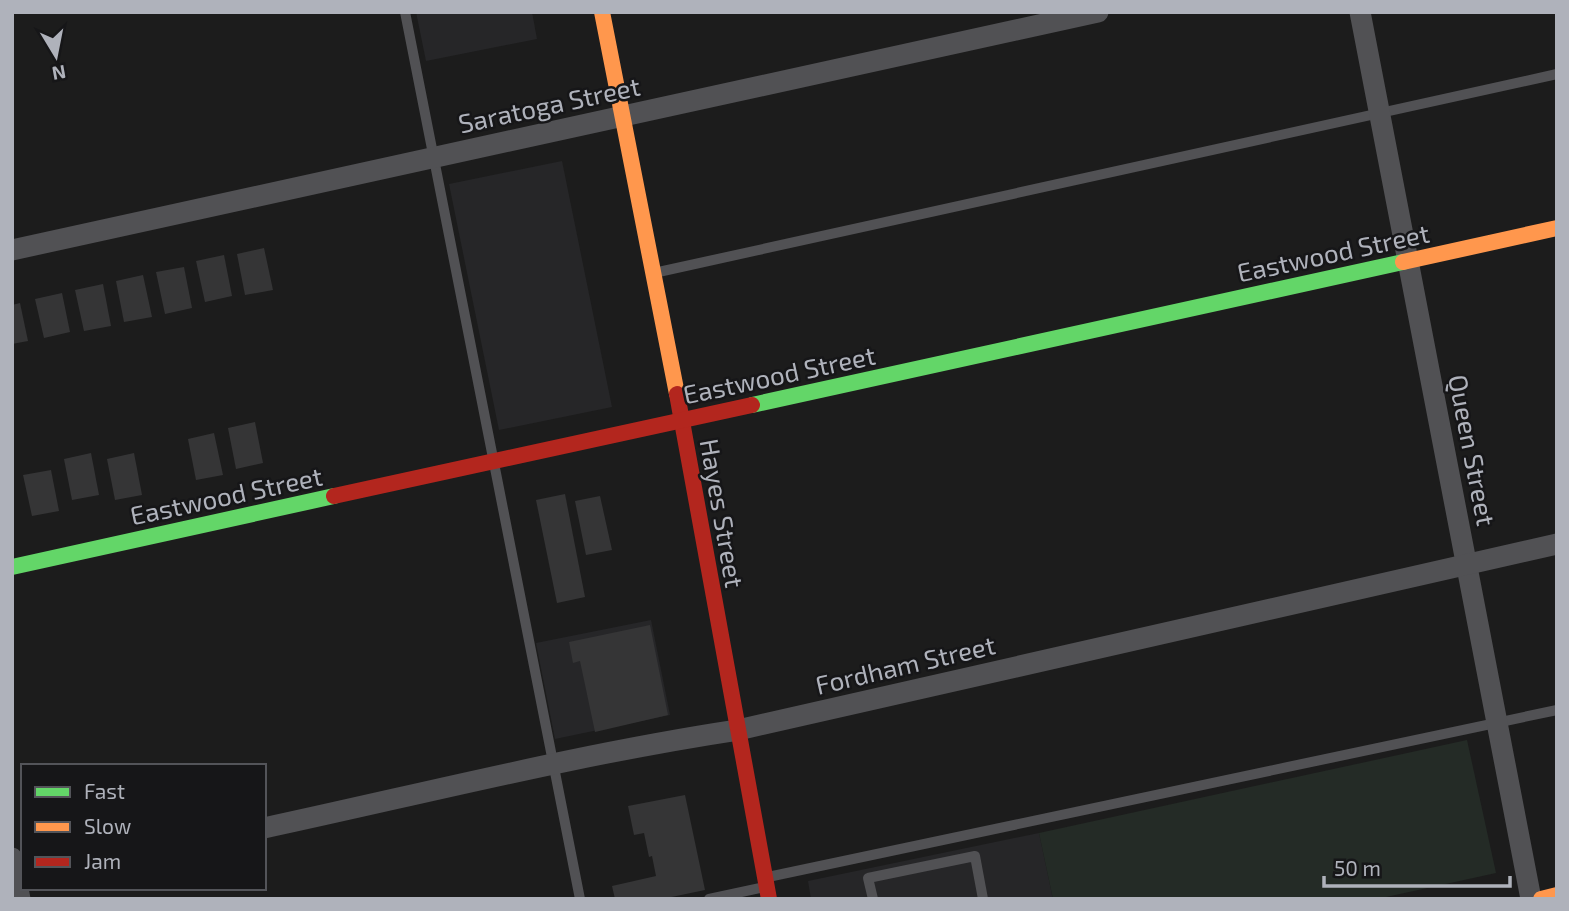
<svg xmlns="http://www.w3.org/2000/svg" width="1569" height="911" font-family="'Exo 2',sans-serif">
<style>
.built{fill:#262628}
.green{fill:#242b26}
.building{fill:#353536}
.lines{fill:none;stroke-linecap:round;stroke-linejoin:round}
.lane{stroke:#515154;stroke-width:10}
.street{stroke:#515154;stroke-width:21}
.fast{stroke:#63d668;stroke-width:16}
.slow{stroke:#ff974d;stroke-width:16}
.jam{stroke:#b3261e;stroke-width:16}
.labels{text-anchor:middle;dominant-baseline:central;stroke-width:5;stroke-linejoin:round;paint-order:stroke}
.street-label{font-size:26px;fill:#afb2bb;stroke:#161618}
</style>
<rect width="100%" height="100%" fill="#1c1c1c"/>
<!-- built -->
<g class="built">
<polygon points="416,12 532,12 537,39 426,61"/>
<polygon points="562,161 612,407 499,430 449,184"/>
<polygon points="651,620 670,715 555,739 536,643"/>
<polygon points="1039,833 1053,899 811,899 808,881"/>
</g>
<!-- green -->
<polygon class="green" points="1467,740 1496,873 1377,899 1053,899 1039,833"/>
<!-- building -->
<g class="building">
<polygon points="264,248 273,290 245,295 237,254"/>
<polygon points="224,255 232,296 205,302 196,261"/>
<polygon points="184,267 192,308 165,314 156,272"/>
<polygon points="143,275 152,317 124,322 116,281"/>
<polygon points="103,284 111,326 84,331 75,290"/>
<polygon points="62,293 70,332 44,338 35,299"/>
<polygon points="20,303 28,341 12,344 12,305"/>
<polygon points="255,422 263,463 236,469 228,428"/>
<polygon points="214,433 223,475 196,480 188,439"/>
<polygon points="91,453 99,495 72,500 64,459"/>
<polygon points="134,453 142,495 115,500 107,459"/>
<polygon points="51,470 59,511 32,516 23,475"/>
<polygon points="565,494 585,597 557,603 536,500"/>
<polygon points="600,496 612,550 586,555 575,501"/>
<polygon points="650,625 668,715 595,732 580,661 573,663 569,642"/>
<polygon points="685,795 705,890 662,899 615,899 612,886 656,876 652,856 649,857 644,833 634,835 628,806"/>
</g>
<g class="lines">
<!-- lane -->
<g class="lane">
<polyline points="405,12 580,899"/>
<polyline points="654,273 1557,74"/>
<polyline points="768,877 1557,710"/>
<polyline points="709,899 765,887"/>
<polyline points="873,899 868,878 975,856 983,899"/>
</g>
<!-- street -->
<g class="street">
<polyline points="1360,12 1531,899"/>
<polyline points="12,250 1098,12"/>
<path d="M 264,828 C 422,794 579,754 738,730 L 1557,544"/>
<polyline points="12,858 20,899"/>
</g>
<!-- fast -->
<g class="fast">
<polyline points="752,405 1403,262"/>
<polyline points="12,567 334,496"/>
</g>
<!-- slow -->
<g class="slow">
<polyline points="602,12 677,394"/>
<polyline points="1403,262 1557,228"/>
<polyline points="1541,899 1557,895"/>
</g>
<!-- jam -->
<g class="jam">
<polyline points="677,394 769,899"/>
<polyline points="334,496 752,405"/>
</g>
</g>
<g class="labels">
<!-- street labels -->
<g class="street-label">
<text transform="translate(549 104) rotate(-12)">Saratoga Street</text>
<text transform="translate(1333 252) rotate(-12)">Eastwood Street</text>
<text transform="translate(779 374) rotate(-12)">Eastwood Street</text>
<text transform="translate(1473 450) rotate(79)">Queen Street</text>
<text transform="translate(226 495) rotate(-12)">Eastwood Street</text>
<text transform="translate(723 513) rotate(80)">Hayes Street</text>
<text transform="translate(905 664) rotate(-13)">Fordham Street</text>
</g>
</g>
<!-- border -->
<rect width="1569" height="911" fill="none" stroke="#afb2bb" stroke-width="28"/>
<!-- legend -->
<rect x="21" y="764" width="245" height="126" fill="#161618" stroke="#535459" stroke-width="2"/>
<rect x="35" y="787" width="35" height="10" fill="#63d668" stroke="#535459" stroke-width="2"/>
<text x="84" y="799" font-size="21" fill="#afb2bb">Fast</text>
<rect x="35" y="822" width="35" height="10" fill="#ff974d" stroke="#535459" stroke-width="2"/>
<text x="84" y="834" font-size="21" fill="#afb2bb">Slow</text>
<rect x="35" y="857" width="35" height="10" fill="#b3261e" stroke="#535459" stroke-width="2"/>
<text x="84" y="869" font-size="21" fill="#afb2bb">Jam</text>
<!-- north arrow -->
<g transform="translate(56 56) rotate(170)" stroke="#161618" stroke-width="5" paint-order="stroke">
<path d="M0-5L12 26L0 18L-12 26Z" fill="#afb2bb"/>
<text y="-10" font-size="19" font-weight="bold" text-anchor="middle" fill="#afb2bb">N</text>
</g>
<!-- scale -->
<path d="M1324 876v10h186v-10" fill="none" stroke="#afb2bb" stroke-width="3.5"/>
<text x="1334" y="876" font-size="21" fill="#afb2bb" stroke="#161618" stroke-width="5" paint-order="stroke">50 m</text>
</svg>
